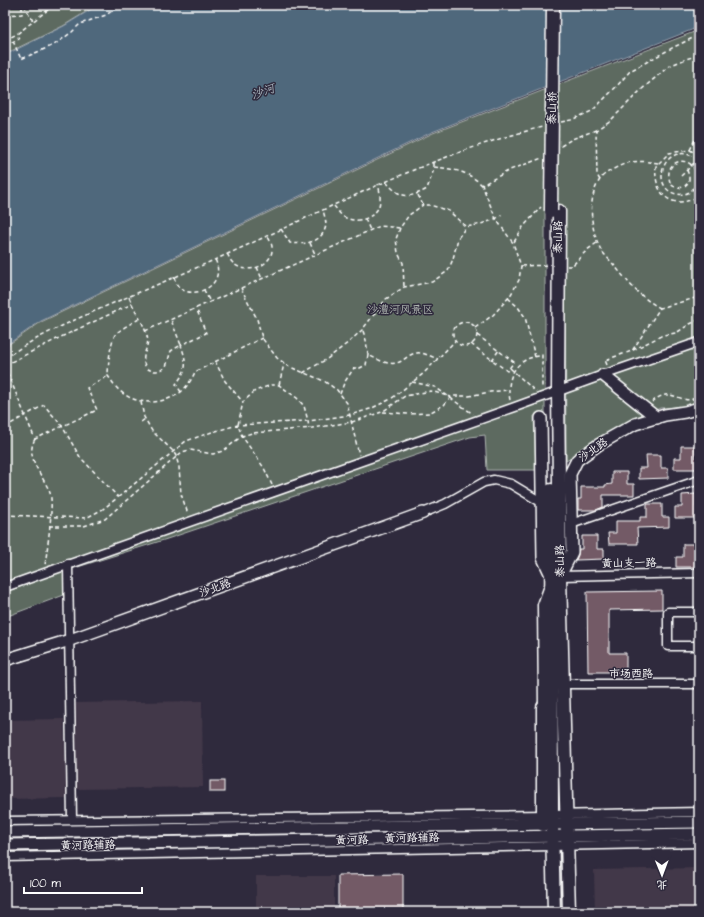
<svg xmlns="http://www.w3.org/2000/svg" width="704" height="917" font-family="'Architects Daughter','LXGW WenKai TC',sans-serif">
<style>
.built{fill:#433849}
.green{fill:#5d6b61;stroke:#aeb5b0}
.water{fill:#50677b;stroke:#96a4b0}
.building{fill:#735a66;stroke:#fff}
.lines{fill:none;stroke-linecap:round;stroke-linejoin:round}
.street-casing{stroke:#fff;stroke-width:11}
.secondary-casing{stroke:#fff;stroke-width:14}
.primary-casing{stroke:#fff;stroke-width:15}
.path{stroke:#fff;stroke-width:1.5;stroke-dasharray:4 3;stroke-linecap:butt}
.street{stroke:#2f2a3d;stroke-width:8}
.secondary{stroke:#2f2a3d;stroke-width:11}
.primary{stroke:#2f2a3d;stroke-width:12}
.primary-bridge-casing{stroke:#fff;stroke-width:15;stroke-linecap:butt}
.primary-bridge{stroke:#2f2a3d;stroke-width:12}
.labels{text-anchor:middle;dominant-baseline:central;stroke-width:3;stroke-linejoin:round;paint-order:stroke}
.street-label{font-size:11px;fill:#fff;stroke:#2f2a3d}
.park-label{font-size:11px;fill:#aeb5b0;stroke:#2f2a3d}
.water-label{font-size:12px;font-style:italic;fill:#b0bbc4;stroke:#2f2a3d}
</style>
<rect width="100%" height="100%" fill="#2f2a3d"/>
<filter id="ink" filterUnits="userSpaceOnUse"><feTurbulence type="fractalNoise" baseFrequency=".025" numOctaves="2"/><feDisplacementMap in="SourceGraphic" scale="8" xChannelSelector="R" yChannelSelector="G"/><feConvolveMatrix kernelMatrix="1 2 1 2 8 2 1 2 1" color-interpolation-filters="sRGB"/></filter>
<g filter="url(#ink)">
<!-- built -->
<g class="built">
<polygon points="202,701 203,787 77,789 76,703"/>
<polygon points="64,719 66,798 5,799 5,720"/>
<polygon points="699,868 699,912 595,912 594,870"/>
<rect x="256" y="876" width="78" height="36"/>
</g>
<!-- green -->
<g class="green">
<polygon points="5,5 97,5 63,26 5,54"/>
<polygon points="699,30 699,403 679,407 660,408 634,421 566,461 565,211 545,211 545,416 534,416 536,470 487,470 485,435 470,437 167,539 65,571 64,595 5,617 5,347 41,322 433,133"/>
</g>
<!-- water -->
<polygon class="water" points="98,5 699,5 699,27 432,132 41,321 5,346 5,55 64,26"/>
<!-- building -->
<g class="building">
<polygon points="681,446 695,446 696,458 699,458 699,469 674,469 674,458 681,458"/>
<polygon points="646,455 661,455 661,468 668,468 668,478 639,479 639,468 647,468"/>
<polygon points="612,472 627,472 627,484 634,484 634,495 603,495 603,507 596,510 578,510 578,499 581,499 581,487 605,487 605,485 612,484"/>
<polygon points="696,494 696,507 699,507 699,518 675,518 675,507 682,507 682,495"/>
<polygon points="647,504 662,504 662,517 669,517 669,527 637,528 638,544 609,544 608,533 616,533 616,521 640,521 640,517 647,517"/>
<polygon points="582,536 597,536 597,549 604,549 604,559 576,560 578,555 579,549 582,549"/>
<polygon points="683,544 698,544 699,567 676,567 676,557 683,557"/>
<polygon points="662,591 662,609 609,610 609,653 626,653 626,672 588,672 587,592"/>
<rect x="210" y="781" width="14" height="11"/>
<polygon points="403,874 403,912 338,912 338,875"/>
</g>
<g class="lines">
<!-- street casing -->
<g class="street-casing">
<g id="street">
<polyline points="423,513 445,504 484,482 494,480 511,484 541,502"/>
<polyline points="571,524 699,480"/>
<polyline points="68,564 72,820"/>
<polyline points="560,576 699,573"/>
<polyline points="5,587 515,407 603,375 699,342"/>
<polyline points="699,612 668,612 668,646 699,646"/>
<polyline points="563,684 699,684"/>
<polyline points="543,707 542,605 549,586"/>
<polyline points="5,821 552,815 699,812"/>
<polyline points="5,857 699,843"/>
</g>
</g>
<!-- secondary casing -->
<g class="secondary-casing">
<g id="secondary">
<polyline points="603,375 657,418"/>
<polyline points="541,418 543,558 551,575"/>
<polyline points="560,576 572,552 570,474 577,460 598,445 635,424 665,415 685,412 699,408"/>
<polyline points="5,660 70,640 423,513"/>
<polyline points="5,832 699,822"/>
<polyline points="5,845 699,834"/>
</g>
</g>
<!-- primary casing -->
<g class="primary-casing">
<g id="primary">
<polyline points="559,211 558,391 560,576 569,912"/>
<polyline points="551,490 552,825 554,912"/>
<polyline points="543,825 543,707 552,696"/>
</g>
</g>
<!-- path -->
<g class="path">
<polyline points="24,5 33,21"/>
<polyline points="5,15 22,14 22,5"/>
<polyline points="5,40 17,34 54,5"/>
<polyline points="13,41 21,59 54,45 72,32 80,24 106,15 121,5"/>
<polyline points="5,45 19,39 17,34"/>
<polyline points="561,122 571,120 592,111 617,86 630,71 674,47 699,35"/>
<polyline points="561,146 572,139 596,130"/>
<polyline points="690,150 699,131"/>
<path d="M 699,155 L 690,150 L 669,153 L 656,166 C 653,194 672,212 699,196"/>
<path d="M 658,163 C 648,162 637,160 627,163 C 621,165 604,173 601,178 C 587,197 590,227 600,248 C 603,254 609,259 614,265 C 629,283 638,296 660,308"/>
<path d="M 434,167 C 453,169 468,171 482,185"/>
<path d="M 687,170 L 689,176 L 689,182 C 685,186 682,189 676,187 C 671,186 670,183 669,178 C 666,158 693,155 696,174 C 697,181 696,186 691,191 C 687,194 682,195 677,194 C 652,190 660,149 687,154 C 690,155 695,157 698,159"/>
<polyline points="681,176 699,158"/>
<polyline points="600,180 597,175 596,130 611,120 641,90 669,66 686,59 699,55"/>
<path d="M 386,182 C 400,197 407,200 427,189 L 433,172 L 433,162"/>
<path d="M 418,195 L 423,205 L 430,205 L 449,211 L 466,227 C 479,225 491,222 502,215"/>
<path d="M 334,206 C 337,209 340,215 344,217 C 356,224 374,219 379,206 C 381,199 380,191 378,184"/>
<polyline points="365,219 370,230"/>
<polyline points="400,228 396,239 398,253 403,263 404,287"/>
<path d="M 281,229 L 290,243 C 304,245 323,243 326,225 C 326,221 324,214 323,210"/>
<polyline points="514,242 523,227 541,207"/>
<polyline points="310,243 315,254"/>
<path d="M 227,254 C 229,256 230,260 232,262 C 244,276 274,267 272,247 C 272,244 269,239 267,235"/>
<polyline points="521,266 550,265"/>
<polyline points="567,266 572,266 587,250 598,242"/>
<polyline points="257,267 262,279"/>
<path d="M 174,277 C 175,280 176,284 178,286 C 190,301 228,288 215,259"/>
<polyline points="241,288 257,319 262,338 277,358 290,367 324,381 337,390 347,403 359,455"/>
<polyline points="204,290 210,302"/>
<path d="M 129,297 C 134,310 144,323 147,336 C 150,346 142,353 144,363 C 146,372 160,374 166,366 C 168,362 169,356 171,351 L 181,345 L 171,320"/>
<polyline points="508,298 518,307 525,317 535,357"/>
<path d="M 139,319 C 132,323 120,329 115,335 C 110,343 108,367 108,376 C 112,381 115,387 120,391 C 137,406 163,405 181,392 C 187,387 192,379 195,372 L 262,338"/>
<circle cx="465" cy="334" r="12"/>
<polyline points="475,328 493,315 510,296 519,280 521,266 513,243 496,219 482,185 510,170 542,158"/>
<polyline points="145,331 380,226 400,228 409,215 423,205"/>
<path d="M 363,331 L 366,340 L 368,355 C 379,360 392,368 403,360 C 407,357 412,353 417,353 C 423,352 432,357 438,359"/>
<polyline points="471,344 507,371 514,362 477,335"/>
<polyline points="633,350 663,335 676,333 690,324 699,320"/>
<path d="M 5,358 C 40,334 79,318 118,301 C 152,287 187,272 221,257 C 326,210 429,155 542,127"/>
<polyline points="492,360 499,350"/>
<polyline points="215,361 225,381 243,402"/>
<polyline points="5,365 63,336 132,304"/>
<polyline points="607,365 605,360 632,351 660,308 699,297"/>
<polyline points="5,367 35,439 97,410 87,388 108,376"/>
<polyline points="510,368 536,392"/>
<polyline points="303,373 327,359 349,342 362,330 386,299 404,287 432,282 448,271 453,259 458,238 466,227"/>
<polyline points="412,382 435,387 473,414"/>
<polyline points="279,385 284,364"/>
<path d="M 181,392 L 176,384 C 188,369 187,363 181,345 L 206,333 L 196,308"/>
<polyline points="340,394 344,383 354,368 360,368 366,365 368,355"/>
<path d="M 510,400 C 507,386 510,369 524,361 C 529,357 536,357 542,355 L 542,389"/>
<polyline points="141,402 144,417 152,431 173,451 176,456 179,467 181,494 188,514"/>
<path d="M 652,402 C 657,398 663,394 669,395 C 681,396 689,406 699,394"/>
<polyline points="383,412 408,414 429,413 444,405 451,397 454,396 469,396 490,392 508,390"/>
<polyline points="141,422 145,419"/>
<polyline points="5,427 44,405 62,426 80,457 118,497"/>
<path d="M 35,439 C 24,458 44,476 50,493 C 54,504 47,551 45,565"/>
<polyline points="272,485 264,468 242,436 238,425 243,402 255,391 271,385 279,385 297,398 304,406 308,421 309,429"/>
<polyline points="5,515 86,518 103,509 121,495 186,441 212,432 238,425 308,421 350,415 370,409 391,399 424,373 455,341"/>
<polyline points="49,526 84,526 105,519 182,452 190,450 213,454 223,451 242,436 252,433 312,428 352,422 382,412 405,396 431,391 451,397"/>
</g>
<!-- street -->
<use href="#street" class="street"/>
<!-- secondary -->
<use href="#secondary" class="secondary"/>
<!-- primary -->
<use href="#primary" class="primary"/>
<!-- primary-bridge casing -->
<g class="primary-bridge-casing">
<polyline id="primary-bridge" points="551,211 553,5"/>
</g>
<!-- primary-bridge -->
<use href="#primary-bridge" class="primary-bridge"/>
</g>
</g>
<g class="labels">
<!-- street labels -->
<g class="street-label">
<text transform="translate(552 108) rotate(-89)">泰山桥</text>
<text transform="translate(558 237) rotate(-89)">泰山路</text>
<text transform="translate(593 450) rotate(-35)">沙北路</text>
<text transform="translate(560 561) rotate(-91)">泰山路</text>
<text transform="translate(629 563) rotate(-1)">黄山支一路</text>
<text transform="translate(215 588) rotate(-20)">沙北路</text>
<text x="631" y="673">市场西路</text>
<text transform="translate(412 838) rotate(-1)">黄河路辅路</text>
<text transform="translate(352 840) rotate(-1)">黄河路</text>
<text transform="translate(88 845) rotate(-1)">黄河路辅路</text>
</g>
<!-- park labels -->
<g class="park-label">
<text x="400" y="309">沙澧河风景区</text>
</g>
<!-- water labels -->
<g class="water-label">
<text transform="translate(263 92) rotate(-19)">沙河</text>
</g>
</g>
<!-- margin -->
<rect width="704" height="917" fill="none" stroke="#2f2a3d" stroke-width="20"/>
<rect x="10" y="10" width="684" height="897" fill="none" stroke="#fff" stroke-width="1.5" filter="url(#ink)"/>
<!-- north arrow -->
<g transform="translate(662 875) rotate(179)" stroke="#2f2a3d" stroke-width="3" paint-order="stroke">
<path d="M0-3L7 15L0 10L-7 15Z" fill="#ffffff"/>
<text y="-6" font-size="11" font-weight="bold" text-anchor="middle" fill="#ffffff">北</text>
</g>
<!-- scale -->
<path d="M24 887v6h118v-6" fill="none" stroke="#ffffff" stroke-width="2"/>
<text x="30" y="887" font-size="12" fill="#ffffff" stroke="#2f2a3d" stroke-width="3" paint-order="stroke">100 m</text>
</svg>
